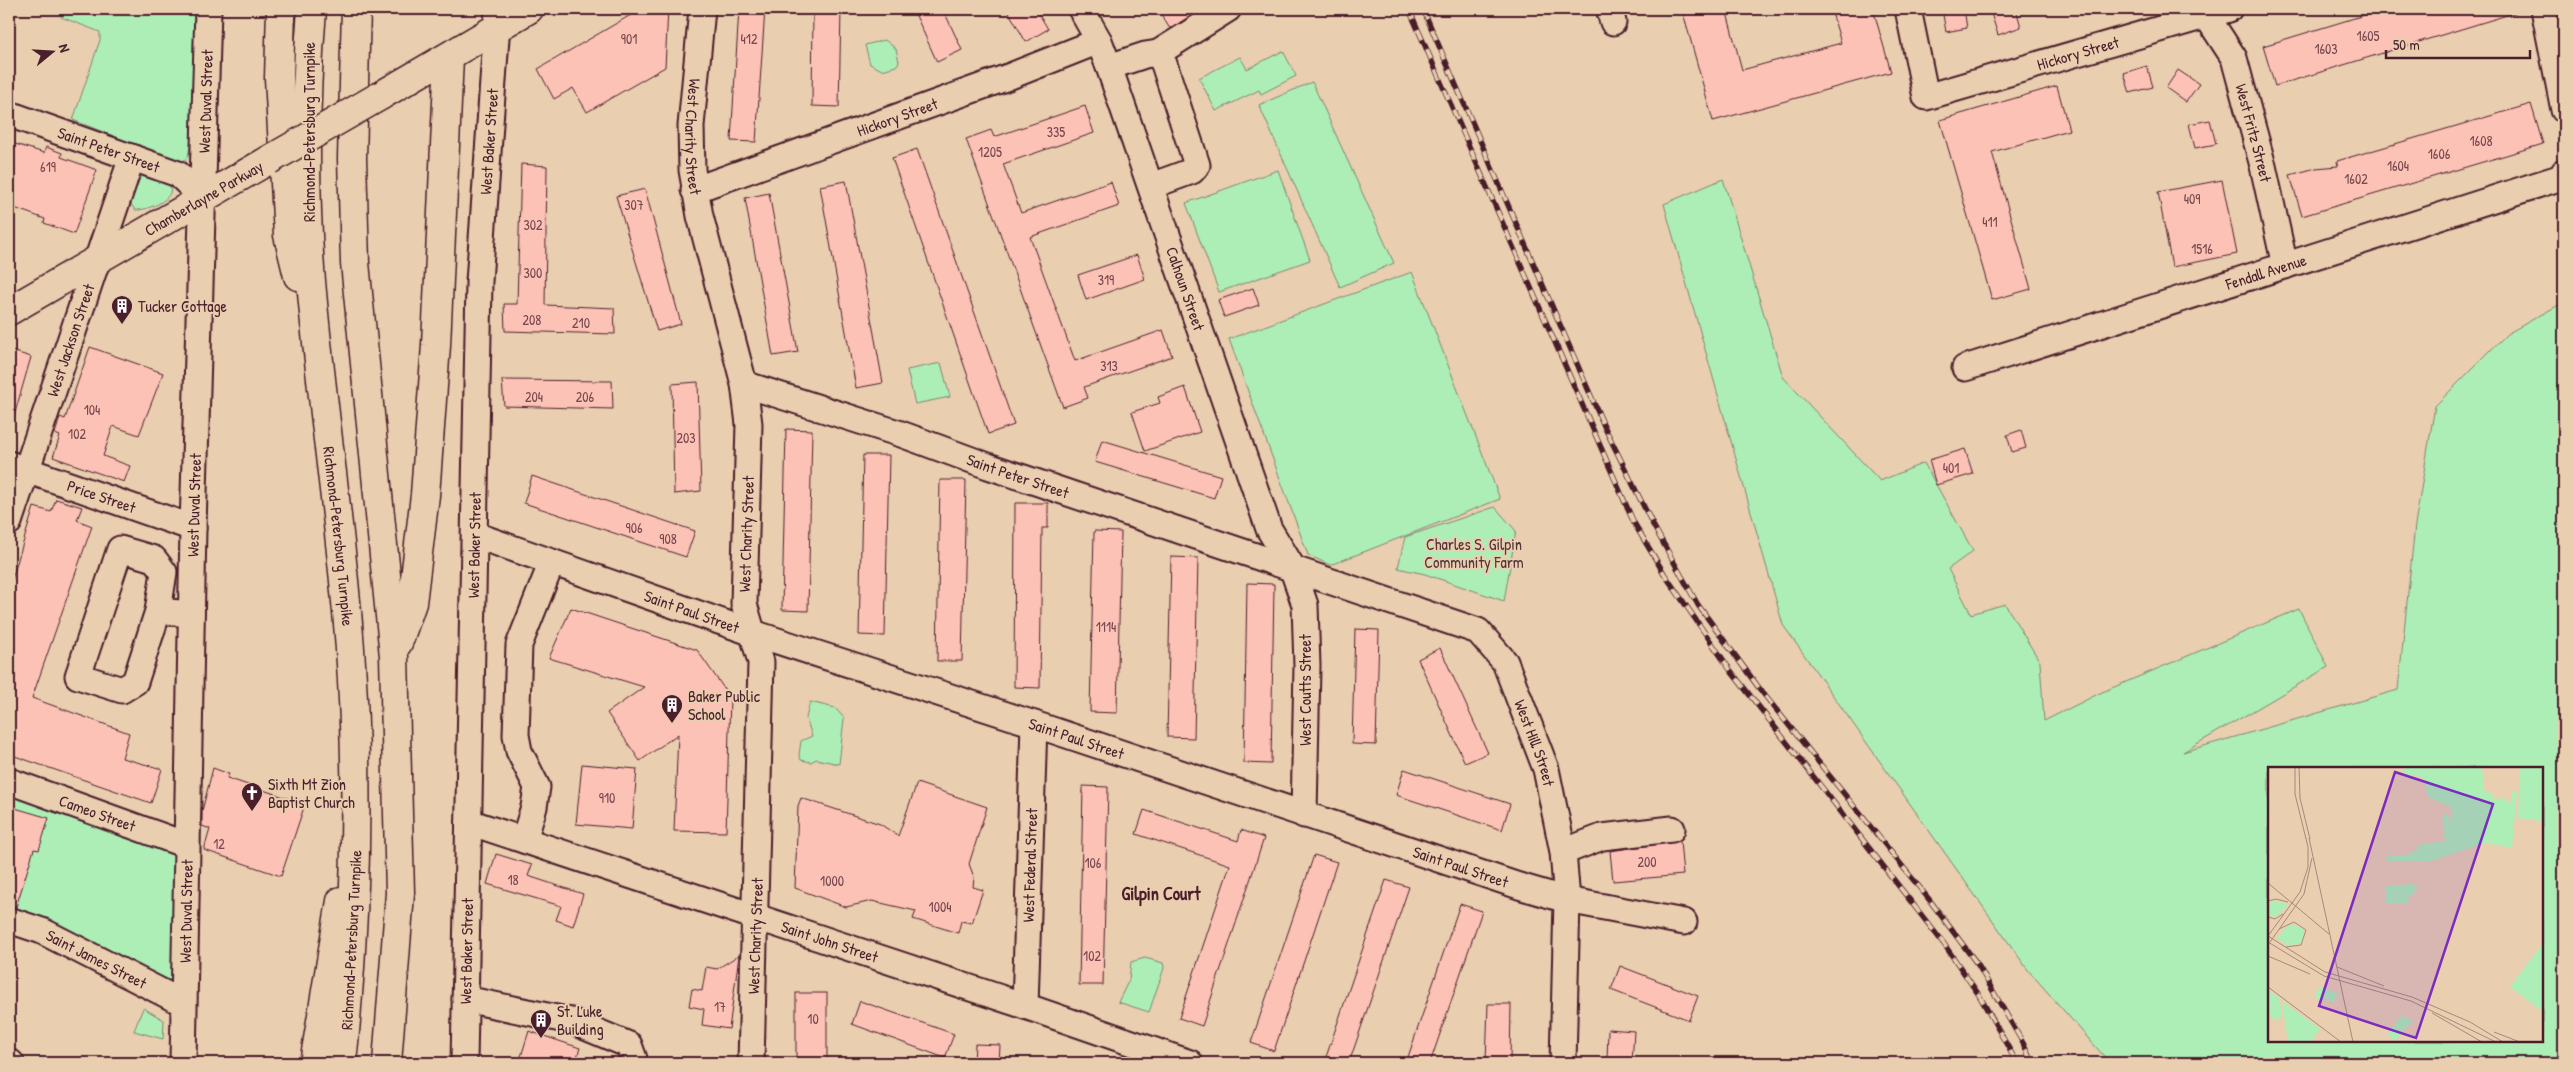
<svg xmlns="http://www.w3.org/2000/svg" width="2573" height="1072" font-family="'Patrick Hand',sans-serif">
<style>
.green{fill:#adeeb7;stroke:#7c8671;fill-rule:evenodd}
.building{fill:#fdc2b6;stroke:#4a1f2b}
.lines{fill:none;stroke-linecap:round;stroke-linejoin:round}
.minor-casing{stroke:#4a1f2b;stroke-width:29}
.major-casing{stroke:#4a1f2b;stroke-width:31}
.highway-casing{stroke:#4a1f2b;stroke-width:31}
.minor{stroke:#e9ceb0;stroke-width:25}
.major{stroke:#e9ceb0;stroke-width:28}
.highway{stroke:#e9ceb0;stroke-width:28}
.rail-casing{stroke:#4a1f2b;stroke-width:5.5}
.rail{stroke:#e9ceb0;stroke-width:4;stroke-dasharray:11;stroke-linecap:butt}
.major-bridge-casing{stroke:#4a1f2b;stroke-width:31;stroke-linecap:butt}
.major-bridge{stroke:#e9ceb0;stroke-width:28}
.labels{text-anchor:middle;dominant-baseline:central;stroke-width:4;stroke-linejoin:round;paint-order:stroke}
.number-label{font-size:14px;fill:#77484e}
.street-label{font-size:16px;fill:#4a1f2b;stroke:#e9ceb0}
.poi-label{font-size:16px;fill:#4a1f2b;stroke:#e9ceb0;text-anchor:start}
.park-label{font-size:16px;fill:#543439;stroke:#e9ceb0}
.neighbourhood-label{font-size:18px;font-weight:bold;fill:#4a1f2b;stroke:#e9ceb0}
.inset-road{fill:none;stroke:#a9887b;stroke-width:1}
.view{fill:#7b2cbf;fill-opacity:0.15;stroke:#7b2cbf;stroke-width:2.5}
.inset-edge{fill:none;stroke:#4a1f2b;stroke-width:2.5}
</style>
<rect width="100%" height="100%" fill="#e9ceb0"/>
<filter id="ink" filterUnits="userSpaceOnUse"><feTurbulence type="fractalNoise" baseFrequency=".02" numOctaves="2"/><feDisplacementMap in="SourceGraphic" scale="10" xChannelSelector="R" yChannelSelector="G"/><feConvolveMatrix kernelMatrix="1 2 1 2 8 2 1 2 1" color-interpolation-filters="sRGB"/></filter>
<g filter="url(#ink)">
<!-- green -->
<g class="green">
<polygon points="64,9 194,9 191,140 188,157 183,161 177,161 73,120 100,40 100,32 61,17"/>
<polygon points="885,40 896,49 899,62 896,66 882,70 870,64 865,45"/>
<polygon points="1283,51 1296,76 1261,94 1259,90 1216,111 1199,78 1240,57 1247,69"/>
<polygon points="1312,82 1394,263 1340,287 1259,105"/>
<path d="M 137,170 C 146,173 161,176 167,182 C 182,198 146,211 135,210 L 129,201 Z"/>
<polygon points="1278,170 1310,260 1219,292 1186,203"/>
<path d="M 1723,179 L 1783,377 L 1880,481 L 1924,463 L 1973,551 L 1948,569 L 1971,614 L 2005,604 L 2040,662 L 2044,721 L 2100,693 L 2299,609 L 2328,667 L 2183,752 L 2398,690 L 2415,525 L 2435,406 L 2507,334 L 2564,302 L 2564,1063 L 2110,1063 L 2028,970 L 1783,625 L 1664,204 ZM 2269,768 L 2542,768 L 2542,1041 L 2269,1041 Z"/>
<polygon points="1412,272 1500,499 1330,565 1308,555 1229,339"/>
<polygon points="941,363 950,397 915,404 907,370"/>
<polygon points="1495,507 1516,531 1504,601 1425,574 1398,568 1405,537"/>
<polygon points="810,702 835,708 844,718 839,764 816,759 811,762 801,760 799,755 801,741 812,736 806,718"/>
<polygon points="9,795 170,852 174,858 171,983 167,985 51,922 9,908"/>
<polygon points="1145,958 1163,963 1164,968 1149,1012 1118,1002 1129,980 1131,962"/>
<polygon points="143,1008 164,1020 163,1039 134,1031"/>
</g>
<!-- building -->
<g class="building">
<polygon points="641,9 668,9 665,67 587,112 573,88 554,99 538,69"/>
<polygon points="739,9 765,9 756,142 731,141"/>
<polygon points="813,9 841,9 839,107 812,106"/>
<polygon points="913,9 943,9 962,50 937,62"/>
<polygon points="1007,9 1036,9 1048,29 1026,42"/>
<polygon points="1158,9 1201,9 1170,29"/>
<polygon points="1682,9 1726,9 1742,70 1841,43 1831,9 1873,9 1891,72 1713,121"/>
<polygon points="1942,9 1964,9 1967,28 1946,32"/>
<polygon points="2007,9 2016,9 2021,27 1998,35 1991,13"/>
<polygon points="2384,9 2517,9 2517,12 2275,86 2263,46"/>
<polygon points="2147,66 2153,87 2130,93 2124,73"/>
<polygon points="2178,70 2199,84 2186,102 2166,88"/>
<polygon points="2057,86 2069,130 1992,152 2031,289 1992,300 1940,120"/>
<polygon points="2531,104 2543,144 2302,216 2290,175 2316,168 2338,166 2337,161"/>
<polygon points="1085,106 1094,133 1003,164 1021,213 1111,182 1119,206 1030,237 1075,361 1163,330 1172,356 1084,387 1088,398 1063,407 966,139 991,130 994,137"/>
<polygon points="2210,120 2216,144 2195,148 2189,124"/>
<polygon points="9,142 44,153 46,147 62,153 61,157 97,170 74,234 44,223 45,219 9,206"/>
<polygon points="917,149 1014,425 988,434 892,158"/>
<polygon points="521,164 547,166 545,305 614,308 615,334 505,331 504,304 517,304"/>
<polygon points="2222,180 2237,254 2172,267 2158,192"/>
<polygon points="846,181 883,383 856,388 820,186"/>
<polygon points="645,189 681,324 657,331 616,196"/>
<polygon points="769,193 798,352 773,356 745,198"/>
<polygon points="1137,255 1145,279 1086,300 1078,275"/>
<polygon points="1253,288 1259,305 1224,317 1218,300"/>
<polygon points="90,347 163,373 139,435 113,426 103,456 130,466 124,482 53,457 60,436 55,434 60,417 65,419"/>
<polygon points="12,351 31,357 12,423 9,423 9,360"/>
<polygon points="502,380 612,381 613,409 504,406"/>
<polygon points="698,382 701,491 674,494 672,384"/>
<polygon points="1185,387 1200,432 1145,451 1132,412 1160,403 1158,397"/>
<polygon points="786,429 812,430 808,611 782,610"/>
<polygon points="2021,430 2026,448 2012,452 2007,435"/>
<polygon points="1102,440 1221,476 1214,498 1095,462"/>
<polygon points="1965,449 1973,474 1936,485 1929,460"/>
<polygon points="863,455 889,455 885,636 859,635"/>
<polygon points="532,476 695,531 686,557 524,503"/>
<polygon points="940,480 966,480 962,661 937,661"/>
<polygon points="56,499 82,507 77,520 92,526 32,698 129,733 122,758 162,769 151,803 9,754 9,589 34,507 51,512"/>
<polygon points="1015,503 1048,503 1048,528 1042,528 1040,688 1014,687"/>
<polygon points="1094,531 1121,532 1117,713 1090,712"/>
<polygon points="1171,557 1198,558 1194,738 1167,737"/>
<polygon points="1247,583 1274,584 1271,764 1244,763"/>
<polygon points="571,608 697,650 730,697 726,832 674,831 678,734 640,761 607,713 644,687 549,658"/>
<polygon points="1355,629 1379,630 1376,745 1352,744"/>
<polygon points="1440,648 1488,753 1465,763 1418,659"/>
<polygon points="582,764 637,769 632,829 576,824"/>
<polygon points="213,768 229,774 227,778 305,804 281,876 204,850 210,829 202,826 202,811"/>
<polygon points="1404,769 1510,804 1502,830 1396,795"/>
<polygon points="917,783 987,807 969,864 974,877 973,887 983,890 972,923 961,921 958,933 913,919 916,911 872,901 846,907 795,888 798,806 801,798 880,824 898,836"/>
<polygon points="1083,786 1108,787 1103,985 1079,985"/>
<polygon points="15,808 49,818 39,850 34,849 16,907 9,906 9,828"/>
<polygon points="1144,810 1238,841 1241,830 1264,838 1202,1026 1179,1018 1230,865 1136,834"/>
<polygon points="1680,841 1683,875 1613,881 1610,851"/>
<polygon points="496,854 532,865 528,876 583,894 573,926 556,920 561,906 487,884"/>
<polygon points="1314,855 1337,862 1274,1051 1251,1043"/>
<polygon points="1386,880 1409,887 1349,1063 1324,1063"/>
<polygon points="1460,904 1482,911 1430,1063 1406,1063"/>
<polygon points="739,955 729,1029 702,1025 704,1009 689,1006 692,989 702,991 706,967 717,969"/>
<polygon points="1620,966 1698,996 1689,1020 1611,990"/>
<rect x="796" y="993" width="31" height="70"/>
<polygon points="860,1001 954,1034 945,1058 852,1024"/>
<polygon points="1488,1004 1511,1004 1510,1063 1486,1063"/>
<polygon points="1608,1029 1634,1031 1632,1063 1607,1063"/>
<polygon points="529,1031 580,1048 575,1063 519,1063"/>
<polygon points="975,1044 1000,1045 999,1063 974,1063"/>
</g>
<g class="lines">
<!-- minor casing -->
<g class="minor-casing">
<g id="minor">
<path id="s1" d="M 702,9 L 691,126 L 692,170 L 700,216 L 744,384 L 749,424 L 744,604 L 761,662 L 751,1063"/>
<path id="s2" d="M 1081,9 L 1099,41 L 1109,67 L 1269,529 L 1292,567 L 1305,605 L 1307,666 L 1304,815"/>
<polyline points="1609,9 1613,22"/>
<path id="s3" d="M 1908,9 L 1926,97 L 2229,9"/>
<path id="s4" d="M 2202,9 L 2234,58 L 2263,166 L 2285,266"/>
<polyline points="2544,9 2564,110"/>
<polyline points="1158,53 1228,9"/>
<polyline points="1109,67 1145,55 1158,53 1164,64 1197,165 1192,171 1151,186"/>
<path id="s5" d="M 9,114 L 178,174 L 203,198"/>
<path id="s6" d="M 694,190 L 1008,77 L 1099,41"/>
<path id="s7" d="M 1965,368 L 2562,177 L 2564,172"/>
<path id="s8" d="M 744,384 L 901,434 L 988,466 L 1478,631 L 1505,662 L 1546,769 L 1563,852 L 1567,900 L 1563,1063"/>
<path id="s9" d="M 9,464 L 193,528"/>
<path id="s10" d="M 9,522 L 132,157"/>
<path id="s11" d="M 475,535 L 753,633 L 1034,724 L 1519,886 L 1567,900 L 1684,922"/>
<polyline points="158,611 135,682 122,690 78,676 120,549 154,559 164,572 158,611 191,614"/>
<path id="s12" d="M 9,781 L 186,845"/>
<path id="s13" d="M 469,822 L 1025,1006 L 1190,1063"/>
<polyline points="524,840 534,807 537,787 519,751 516,735 519,645 552,562"/>
<polyline points="1563,852 1602,837 1672,829"/>
<path id="s14" d="M 9,920 L 42,931 L 183,1003"/>
<polyline points="465,999 571,1021 629,1045 634,1059 633,1063"/>
<path id="s15" d="M 1025,1006 L 1034,724"/>
<polyline points="9,1062 11,1063"/>
<path id="s16" d="M 183,1063 L 193,528 L 208,9"/>
<path id="s17" d="M 464,1063 L 479,282 L 498,9"/>
</g>
</g>
<!-- major casing -->
<g class="major-casing">
<g id="major">
<polyline points="380,96 529,9"/>
<path id="s18" d="M 9,311 L 269,160"/>
</g>
</g>
<!-- highway casing -->
<g class="highway-casing">
<g id="highway">
<polyline points="281,9 279,78 288,235 298,276"/>
<path id="s19" d="M 312,9 C 305,95 304,183 310,269 C 320,396 341,522 350,649 C 360,788 356,925 342,1063"/>
<polyline points="356,9 352,158 355,263 394,656 400,893 387,1063"/>
<polyline points="398,643 412,603 425,495 436,345 449,57"/>
<polyline points="314,1063 341,901"/>
</g>
</g>
<!-- minor -->
<use href="#minor" class="minor"/>
<!-- major -->
<use href="#major" class="major"/>
<!-- highway -->
<use href="#highway" class="highway"/>
<!-- rail casing -->
<g class="rail-casing">
<g id="rail">
<polyline points="1409,9 1634,523 1665,575 1731,671 1944,944 1979,995 2017,1063"/>
<polyline points="1423,9 1604,426 1653,525 1698,605 1762,692 1928,898 1978,965 2023,1043 2032,1063"/>
</g>
</g>
<!-- rail -->
<use href="#rail" class="rail"/>
<!-- major-bridge casing -->
<g class="major-bridge-casing">
<polyline id="major-bridge" points="269,160 380,96"/>
</g>
<!-- major-bridge -->
<use href="#major-bridge" class="major-bridge"/>
</g>
</g>
<!-- icons -->
<defs>
<g id="building-pin" transform="scale(1.125)"><path d="M0 17L-7.5 6A9.5 9.5 0 1 1 7.5 6Z" fill="#4a1f2b" stroke="#e9ceb0"/><path d="M-4-6H4V6H1V3H-1V6H-4ZM-2.5-4.3h1.7v1.8h-1.7ZM.8-4.3h1.7v1.8H.8ZM-2.5-1h1.7V.8h-1.7ZM.8-1h1.7V.8H.8Z" fill="#fff"/></g>
<g id="church-pin" transform="scale(1.125)"><path d="M0 17L-7.5 6A9.5 9.5 0 1 1 7.5 6Z" fill="#4a1f2b" stroke="#e9ceb0"/><path d="M-1.2-6h2.4v3.5h3.3v2.4h-3.3V6h-2.4V-.1h-3.3v-2.4h3.3Z" fill="#fff"/></g>
</defs>
<g fill-rule="evenodd">
<use href="#building-pin" x="122" y="306"/>
<use href="#building-pin" x="672" y="705"/>
<use href="#church-pin" x="252" y="793"/>
<use href="#building-pin" x="541" y="1020"/>
</g>
<g class="labels">
<!-- number labels -->
<g class="number-label">
<text x="2368" y="35">1605</text>
<text x="629" y="38">901</text>
<text x="749" y="38">412</text>
<text x="2326" y="48">1603</text>
<text x="1056" y="131">335</text>
<text x="2481" y="140">1608</text>
<text x="990" y="151">1205</text>
<text x="2439" y="153">1606</text>
<text x="2398" y="165">1604</text>
<text x="48" y="166">619</text>
<text x="2356" y="178">1602</text>
<text x="2192" y="198">409</text>
<text x="634" y="204">307</text>
<text x="1990" y="221">411</text>
<text x="533" y="224">302</text>
<text x="2202" y="248">1516</text>
<text x="533" y="272">300</text>
<text x="1106" y="279">319</text>
<text x="532" y="319">208</text>
<text x="581" y="322">210</text>
<text x="1109" y="365">313</text>
<text x="534" y="396">204</text>
<text x="585" y="396">206</text>
<text x="92" y="409">104</text>
<text x="77" y="433">102</text>
<text x="686" y="437">203</text>
<text x="1951" y="467">401</text>
<text x="634" y="527">906</text>
<text x="668" y="538">908</text>
<text x="1106" y="626">1114</text>
<text x="607" y="797">910</text>
<text x="219" y="843">12</text>
<text x="1647" y="861">200</text>
<text x="1093" y="862">106</text>
<text x="513" y="879">18</text>
<text x="832" y="880">1000</text>
<text x="940" y="906">1004</text>
<text x="1092" y="955">102</text>
<text x="720" y="1006">17</text>
<text x="813" y="1018">10</text>
</g>
<!-- street labels -->
<g class="street-label">
<text stroke="none"><textPath href="#s3" startOffset="248">Hickory Street</textPath></text>
<text stroke="none"><textPath href="#s16" startOffset="962">West Duval Street</textPath></text>
<text stroke="none"><textPath href="#s6" startOffset="216">Hickory Street</textPath></text>
<text transform="translate(309 132) rotate(-90)">Richmond-Petersburg Turnpike</text>
<text stroke="none"><textPath href="#s4" startOffset="136">West Fritz Street</textPath></text>
<text stroke="none"><textPath href="#s1" startOffset="128">West Charity Street</textPath></text>
<text stroke="none"><textPath href="#s17" startOffset="922">West Baker Street</textPath></text>
<text stroke="none"><textPath href="#s5" startOffset="106">Saint Peter Street</textPath></text>
<text stroke="none"><textPath href="#s18" startOffset="225">Chamberlayne Parkway</textPath></text>
<text stroke="none"><textPath href="#s7" startOffset="316">Fendall Avenue</textPath></text>
<text stroke="none"><textPath href="#s2" startOffset="299">Calhoun Street</textPath></text>
<text stroke="none"><textPath href="#s10" startOffset="192">West Jackson Street</textPath></text>
<text stroke="none"><textPath href="#s8" startOffset="289">Saint Peter Street</textPath></text>
<text stroke="none"><textPath href="#s9" startOffset="98">Price Street</textPath></text>
<text stroke="none"><textPath href="#s16" startOffset="558">West Duval Street</textPath></text>
<text transform="translate(746 534) rotate(-88)">West Charity Street</text>
<text stroke="none"><textPath href="#s19" startOffset="529">Richmond-Petersburg Turnpike</textPath></text>
<text stroke="none"><textPath href="#s17" startOffset="518">West Baker Street</textPath></text>
<text stroke="none"><textPath href="#s11" startOffset="230">Saint Paul Street</textPath></text>
<text transform="translate(1305 690) rotate(-90)">West Coutts Street</text>
<text stroke="none"><textPath href="#s11" startOffset="635">Saint Paul Street</textPath></text>
<text stroke="none"><textPath href="#s8" startOffset="902">West Hill Street</textPath></text>
<text stroke="none"><textPath href="#s12" startOffset="94">Cameo Street</textPath></text>
<text stroke="none"><textPath href="#s15" startOffset="141">West Federal Street</textPath></text>
<text stroke="none"><textPath href="#s11" startOffset="1040">Saint Paul Street</textPath></text>
<text stroke="none"><textPath href="#s16" startOffset="152">West Duval Street</textPath></text>
<text transform="translate(755 936) rotate(-88)">West Charity Street</text>
<text transform="translate(351 940) rotate(-87)">Richmond-Petersburg Turnpike</text>
<text stroke="none"><textPath href="#s13" startOffset="380">Saint John Street</textPath></text>
<text stroke="none"><textPath href="#s17" startOffset="112">West Baker Street</textPath></text>
<text stroke="none"><textPath href="#s14" startOffset="96">Saint James Street</textPath></text>
</g>
<!-- poi labels -->
<g class="poi-label">
<text x="138" y="306">Tucker Cottage</text>
<text x="688" y="696">Baker Public<tspan x="688" dy="18">School</tspan></text>
<text x="268" y="784">Sixth Mt Zion<tspan x="268" dy="18">Baptist Church</tspan></text>
<text x="557" y="1011">St. Luke<tspan x="557" dy="18">Building</tspan></text>
</g>
<!-- park labels -->
<g class="park-label">
<text x="1474" y="544">Charles S. Gilpin<tspan x="1474" dy="18">Community Farm</tspan></text>
</g>
<!-- neighbourhood labels -->
<g class="neighbourhood-label">
<text x="1161" y="893">Gilpin Court</text>
</g>
</g>
<!-- overview -->
<g transform="translate(2268 767)">
<rect width="275" height="275" fill="#e9ceb0"/>
<path d="M 135,0 L 214,0 L 216,23 L 226,28 L 226,32 L 236,31 L 242,37 L 245,23 L 249,24 L 244,81 L 217,76 L 160,95 L 119,94 L 118,88 L 138,88 L 150,82 L 150,78 L 177,74 L 174,48 L 180,47 L 184,60 L 184,41 L 160,30 L 155,10 L 135,7 ZM 252,0 L 275,0 L 275,54 L 250,51 ZM 144,117 L 150,120 L 144,129 L 141,128 L 140,137 L 118,137 L 117,119 ZM 3,133 L 17,136 L 20,138 L 8,150 L 0,148 ZM 21,157 L 35,161 L 35,175 L 20,179 L 8,171 ZM 275,176 L 275,245 L 242,220 ZM 52,220 L 69,226 L 71,228 L 64,236 L 57,231 L 54,234 L 46,229 ZM 0,223 L 11,231 L 14,248 L 9,254 L 0,247 ZM 14,234 L 52,262 L 43,275 L 20,275 ZM 133,249 L 145,253 L 127,274 L 119,268 Z" fill="#adeeb7"/>
<path class="inset-road" d="M 31,0 L 32,31 L 42,72M 41,71 L 85,275M 0,116 L 61,167M 0,134 L 8,132 L 20,135M 0,150 L 7,152 L 15,147M 11,162 L 26,155 L 38,163 L 33,178 L 18,180M 0,169 L 32,125 L 40,100 L 40,80 L 27,27 L 27,0M 0,169 L 57,205 L 144,230 L 202,255 L 235,275M 0,175 L 56,209 L 143,234 L 228,275M 2,175 L 36,127 L 44,91M 0,189 L 42,207M 69,200 L 116,219M 0,220 L 73,275M 164,246 L 214,275M 226,265 L 252,275"/>
<path class="view" d="M 127,5 L 225,37 L 148,271 L 51,239 Z"/>
<rect width="275" height="275" class="inset-edge"/>
</g>
<!-- margin -->
<rect width="2573" height="1072" fill="none" stroke="#e9ceb0" stroke-width="30"/>
<rect x="15" y="15" width="2543" height="1042" fill="none" stroke="#4a1f2b" stroke-width="2" filter="url(#ink)"/>
<!-- north arrow -->
<g transform="translate(52 52) rotate(72)" stroke="#e9ceb0" stroke-width="4" paint-order="stroke">
<path d="M0-4L9 19L0 12L-9 19Z" fill="#4a1f2b"/>
<text y="-8" font-size="14" font-weight="bold" text-anchor="middle" fill="#4a1f2b">N</text>
</g>
<!-- scale -->
<path d="M2386 50v8h144v-8" fill="none" stroke="#4a1f2b" stroke-width="2.5"/>
<text x="2393" y="50" font-size="15" fill="#4a1f2b" stroke="#e9ceb0" stroke-width="4" paint-order="stroke">50 m</text>
</svg>
